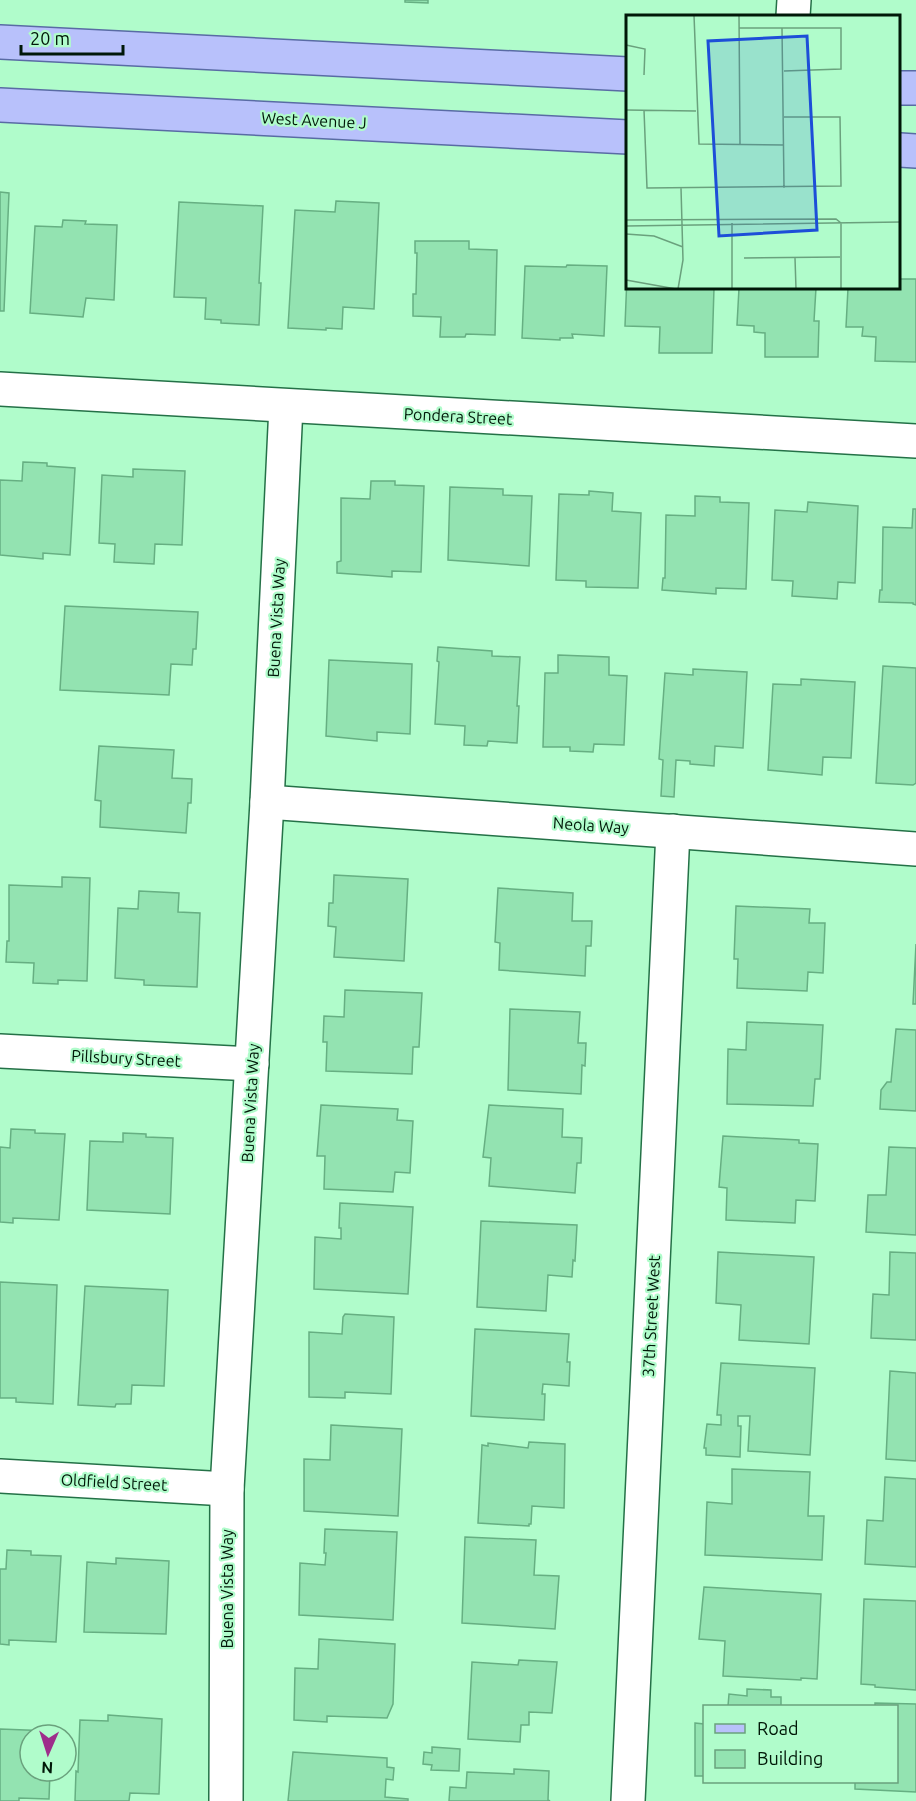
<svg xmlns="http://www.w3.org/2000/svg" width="916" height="1801" font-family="Ubuntu,sans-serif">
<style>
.building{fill:#93e3b1;stroke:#66af82;stroke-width:1.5}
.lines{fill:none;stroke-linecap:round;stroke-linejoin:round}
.minor-casing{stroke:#247147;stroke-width:36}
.major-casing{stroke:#596ba4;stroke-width:36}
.minor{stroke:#fff;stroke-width:33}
.major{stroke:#b8c1fb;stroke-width:33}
.labels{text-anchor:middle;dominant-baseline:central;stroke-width:4.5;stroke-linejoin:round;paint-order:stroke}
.street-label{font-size:16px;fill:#001808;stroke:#b0fccb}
.inset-road{fill:none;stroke:#6aa17d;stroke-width:1.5}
.view{fill:#1d4ed8;fill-opacity:0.15;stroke:#1d4ed8;stroke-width:3}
.inset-edge{fill:none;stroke:#001808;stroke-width:3}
</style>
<rect width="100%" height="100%" fill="#b0fccb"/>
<!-- building -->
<g class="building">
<polygon points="405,0 428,0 428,3 405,2"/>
<polygon points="0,192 9,193 4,311 0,311"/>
<polygon points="336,201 379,203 374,309 343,307 342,329 326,328 326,330 288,328 295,210 335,212"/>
<polygon points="179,202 263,206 259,283 261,283 259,325 221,323 221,320 205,319 206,298 174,297"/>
<polygon points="63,220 86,221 85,224 117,225 114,300 86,298 83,317 30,313 35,226 62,227"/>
<polygon points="415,241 469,241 469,249 497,250 495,335 466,334 465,337 440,337 441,317 413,316 413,294 416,294 417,253 415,253"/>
<polygon points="628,251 628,288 714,288 712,353 659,353 660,327 625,326"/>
<polygon points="567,265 607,266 604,336 572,334 573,338 560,338 560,340 522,338 525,266 566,267"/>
<polygon points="900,279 916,279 916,362 875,361 876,337 862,336 863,327 846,327 848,288 900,288"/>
<polygon points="739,288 816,288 814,321 819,321 818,357 765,357 765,333 754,332 754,326 737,325"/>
<polygon points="23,462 47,463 47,466 75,468 70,555 43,553 43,559 0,555 0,480 22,481"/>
<polygon points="133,469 185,471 182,545 155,544 154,564 114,562 115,544 99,543 102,475 133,477"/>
<polygon points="371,481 395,481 395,485 424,486 421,572 392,571 392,577 337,573 337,562 341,561 341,498 370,499"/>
<polygon points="450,487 503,489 503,495 532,496 529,566 448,560"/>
<polygon points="589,491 613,493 612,511 641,513 638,588 586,587 586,581 556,580 559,494 589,495"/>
<polygon points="695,496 720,497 720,502 749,503 746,589 716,588 716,594 662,590 663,578 665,578 666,515 695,516"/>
<polygon points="808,502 858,506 855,583 838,582 837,599 792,596 793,581 772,580 775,510 807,512"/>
<polygon points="913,509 916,509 916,605 913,604 913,603 879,602 880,590 882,590 883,527 912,528"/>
<polygon points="65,606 198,612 196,649 193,649 192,665 171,664 169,695 60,690"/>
<polygon points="438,647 492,651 492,656 520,657 517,706 519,706 517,743 488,741 487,746 464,745 465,726 435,724 439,662 437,661"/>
<polygon points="558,655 609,657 609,675 627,676 624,745 594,744 593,752 570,751 570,747 543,747 545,673 558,673"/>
<polygon points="329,660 412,664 410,734 377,732 377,741 326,736"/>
<polygon points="883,666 916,668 916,783 913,785 876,783"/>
<polygon points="693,669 747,672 743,748 715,746 714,766 690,764 690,761 676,760 674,797 661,796 663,760 659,759 665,673 693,675"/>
<polygon points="801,679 855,682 851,758 823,757 822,775 768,770 773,684 801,685"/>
<polygon points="99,746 174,750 172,778 192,779 191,803 188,803 186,833 100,827 101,801 95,800"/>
<polygon points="334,875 408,879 404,961 334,957 336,927 328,926 329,903 333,903"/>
<polygon points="62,877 90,878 87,981 58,980 58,984 33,983 34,963 6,962 7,941 9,941 9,885 62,887"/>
<polygon points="498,888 573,893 572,921 592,921 591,946 586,946 585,976 499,970 500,943 495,942"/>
<polygon points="139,891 179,893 178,912 200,913 197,987 144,985 144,980 115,978 118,908 138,909"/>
<polygon points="736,906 810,909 809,923 825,923 823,973 808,972 807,991 737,988 738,959 734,959"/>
<polygon points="916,944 916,1004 913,1004"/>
<polygon points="345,990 422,993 419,1047 413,1047 412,1074 326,1071 327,1042 323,1042 324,1016 344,1017"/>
<polygon points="510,1009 580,1012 578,1043 586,1043 585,1066 582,1065 581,1094 508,1090"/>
<polygon points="747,1022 823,1025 820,1079 815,1079 813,1106 727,1104 728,1049 746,1050"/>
<polygon points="896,1029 916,1030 916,1111 880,1109 881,1090 887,1082 891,1082"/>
<polygon points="321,1105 398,1109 397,1120 413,1121 410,1173 395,1172 393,1192 324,1189 325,1156 317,1156"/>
<polygon points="489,1105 563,1109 562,1137 582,1138 581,1163 577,1163 575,1193 489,1186 491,1158 483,1157"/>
<polygon points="11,1129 35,1130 35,1133 65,1134 59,1220 13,1218 13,1223 0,1222 0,1147 10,1148"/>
<polygon points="123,1133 146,1134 146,1137 173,1138 170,1214 87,1210 90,1141 123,1142"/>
<polygon points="723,1136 799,1140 799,1143 818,1144 815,1201 796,1200 795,1223 726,1220 727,1188 719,1187"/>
<polygon points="889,1147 916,1148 916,1235 866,1232 868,1195 886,1195"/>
<polygon points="340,1203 413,1207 408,1294 314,1289 315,1237 341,1239 341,1228 339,1228"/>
<polygon points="481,1221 577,1225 575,1261 573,1260 572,1277 548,1275 546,1311 477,1307"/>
<polygon points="718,1252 814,1257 809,1344 739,1340 741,1305 716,1303"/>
<polygon points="890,1252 916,1253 916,1340 871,1338 873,1294 889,1295"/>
<polygon points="0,1282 57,1285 53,1404 16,1402 16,1398 0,1398"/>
<polygon points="85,1286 168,1290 164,1386 132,1385 131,1404 116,1404 115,1407 78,1405"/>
<polygon points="345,1314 394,1317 391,1394 345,1392 345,1398 309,1397 309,1332 342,1334 343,1317"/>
<polygon points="475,1329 569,1334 567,1362 570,1362 569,1386 543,1384 542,1394 545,1394 544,1420 471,1416"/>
<polygon points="721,1363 815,1368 810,1455 748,1451 750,1416 738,1416 738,1426 741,1426 740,1457 706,1455 706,1448 704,1448 707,1424 721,1425 721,1415 717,1415"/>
<polygon points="890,1371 916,1373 916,1461 886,1459"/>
<polygon points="331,1425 402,1429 398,1516 304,1511 304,1459 330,1460"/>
<polygon points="529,1442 565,1444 564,1508 532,1506 531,1524 529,1524 529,1526 478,1523 482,1445 488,1446 488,1443 528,1448"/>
<polygon points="732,1469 810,1472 808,1516 824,1516 822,1560 705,1555 707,1502 732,1504"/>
<polygon points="885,1477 916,1479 916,1567 865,1564 867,1520 883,1521"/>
<polygon points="325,1529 397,1532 393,1620 299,1615 300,1563 325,1565 326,1553 324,1553"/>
<polygon points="465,1537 536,1540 534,1575 559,1576 555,1629 462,1623"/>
<polygon points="7,1550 31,1551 31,1555 61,1556 56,1642 9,1640 9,1645 0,1644 0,1569 6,1569"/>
<polygon points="116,1558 169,1561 166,1634 84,1632 87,1562 116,1564"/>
<polygon points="704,1587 821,1594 817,1679 801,1678 801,1680 723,1676 725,1641 699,1639"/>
<polygon points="864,1599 916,1601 916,1690 875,1687 875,1685 861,1684"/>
<polygon points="319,1639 395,1644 393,1704 387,1718 327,1716 327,1722 294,1720 295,1668 318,1669"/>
<polygon points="519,1660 557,1662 552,1713 529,1712 529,1725 521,1725 520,1742 468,1739 472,1662 518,1665"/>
<polygon points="747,1689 771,1690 771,1697 781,1697 781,1706 728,1706 729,1694 747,1696"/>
<polygon points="875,1703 916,1704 916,1792 855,1789 855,1782 896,1782 896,1706 875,1706"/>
<polygon points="108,1715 162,1719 159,1794 130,1793 129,1801 75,1801 76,1771 78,1772 80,1720 108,1721"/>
<polygon points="695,1723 704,1724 704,1776 695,1776"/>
<polygon points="0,1729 51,1731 51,1735 30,1735 30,1771 50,1771 49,1799 19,1798 19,1801 0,1801"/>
<polygon points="432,1747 460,1749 459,1771 431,1770 432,1765 423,1764 424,1752 432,1753"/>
<polygon points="293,1752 387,1758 387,1767 394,1768 393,1780 386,1779 385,1797 408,1799 408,1801 288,1801"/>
<polygon points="514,1769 549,1771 548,1800 550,1801 449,1801 450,1787 466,1788 467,1772 514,1774"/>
</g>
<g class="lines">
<!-- minor casing -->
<g class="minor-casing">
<g id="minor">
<polyline points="793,16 794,0"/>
<polyline points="0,389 916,441"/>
<polyline points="267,802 916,849"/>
<polyline points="0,1051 252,1064"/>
<polyline points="0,1476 227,1489"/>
<polyline points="226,1801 227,1489 267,802 286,406"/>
<polyline points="628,1801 673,831"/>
</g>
</g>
<!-- major casing -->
<g class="major-casing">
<g id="major">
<polyline points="0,42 628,74"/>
<polyline points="900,88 916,88"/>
<polyline points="0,105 628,137"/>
<polyline points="900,150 916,151"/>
</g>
</g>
<!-- minor -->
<use href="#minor" class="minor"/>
<!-- major -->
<use href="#major" class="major"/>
</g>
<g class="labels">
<!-- street labels -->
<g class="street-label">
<text transform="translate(314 120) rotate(3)">West Avenue J</text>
<text transform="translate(458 416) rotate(3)">Pondera Street</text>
<text transform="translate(276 618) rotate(-87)">Buena Vista Way</text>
<text transform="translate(591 825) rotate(4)">Neola Way</text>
<text transform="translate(126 1058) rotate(3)">Pillsbury Street</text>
<text transform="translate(250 1103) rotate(-87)">Buena Vista Way</text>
<text transform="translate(651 1316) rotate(-87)">37th Street West</text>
<text transform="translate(114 1482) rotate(3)">Oldfield Street</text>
<text transform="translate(227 1589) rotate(-90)">Buena Vista Way</text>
</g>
</g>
<!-- overview -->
<g transform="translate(626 15)">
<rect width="274" height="274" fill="#b0fccb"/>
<path class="inset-road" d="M 68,0 L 73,129 L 158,130M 113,0 L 114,130M 113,13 L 215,13 L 215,54 L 158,56M 156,13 L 158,173M 0,30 L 19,34 L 18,60M 0,95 L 70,96M 18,95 L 21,173 L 215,171 L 214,102 L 158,102M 0,205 L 210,204 L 215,208M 106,208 L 106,274M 215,208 L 215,274M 0,211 L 275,207M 0,219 L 28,221 L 57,232M 118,243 L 214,242M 169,243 L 170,274M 0,265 L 50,274M 52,274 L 57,245 L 55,173"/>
<path class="view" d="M 181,21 L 191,215 L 93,221 L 82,26 Z"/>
<rect width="274" height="274" class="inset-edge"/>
</g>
<!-- legend -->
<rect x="703" y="1705" width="195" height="78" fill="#b0fccb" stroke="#6aa17d" stroke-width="1.5"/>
<rect x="715" y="1724" width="30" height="9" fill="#b8c1fb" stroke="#6aa17d" stroke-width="1.5"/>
<text x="757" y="1735" font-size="18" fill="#001808">Road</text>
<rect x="715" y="1750" width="30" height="18" fill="#93e3b1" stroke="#6aa17d" stroke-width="1.5"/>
<text x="757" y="1765" font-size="18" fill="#001808">Building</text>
<!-- north arrow -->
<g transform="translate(48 1753) rotate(183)"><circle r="28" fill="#b0fccb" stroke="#6aa17d" stroke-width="1.5"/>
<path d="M0-4.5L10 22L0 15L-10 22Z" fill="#9e2e8b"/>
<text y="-9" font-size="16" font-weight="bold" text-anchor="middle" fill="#001808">N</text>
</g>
<!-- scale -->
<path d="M21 45v9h102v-9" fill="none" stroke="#001808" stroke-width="3"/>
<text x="30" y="45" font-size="18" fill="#001808" stroke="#b0fccb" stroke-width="4.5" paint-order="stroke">20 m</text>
</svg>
